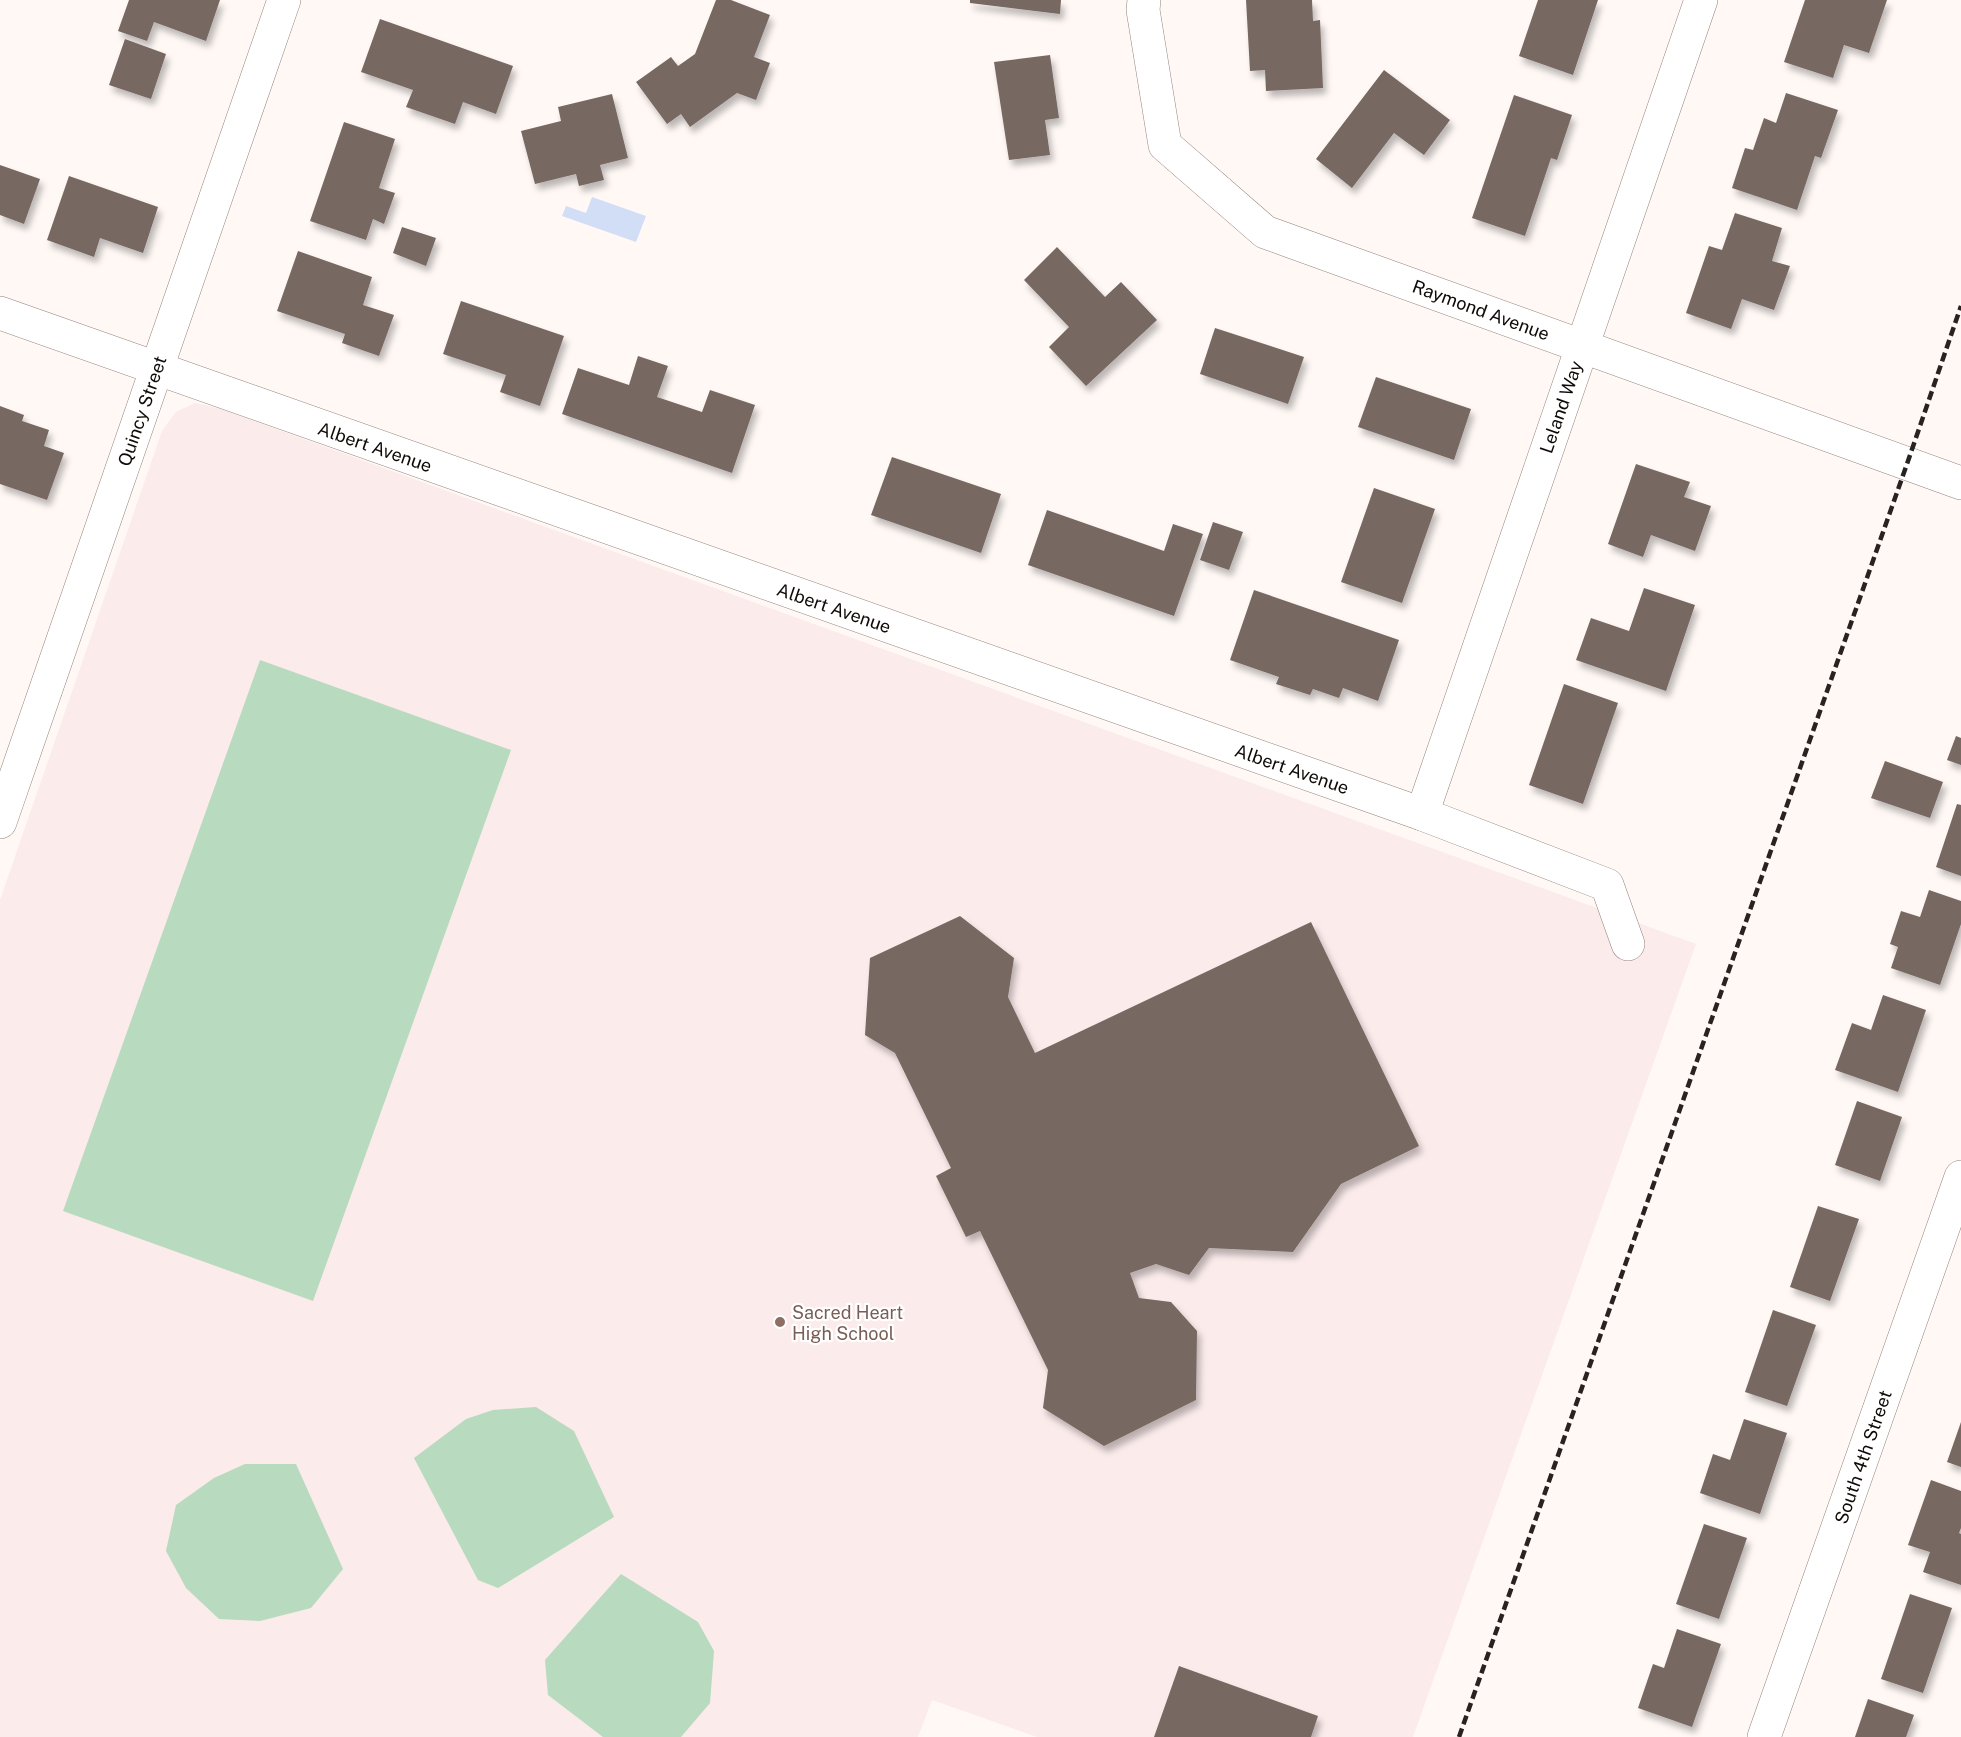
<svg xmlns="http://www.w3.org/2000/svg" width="1961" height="1737" font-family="'Public Sans',sans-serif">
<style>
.education{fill:#fbebeb}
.green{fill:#b8dabe}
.water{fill:#d2def6}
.building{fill:#776862;filter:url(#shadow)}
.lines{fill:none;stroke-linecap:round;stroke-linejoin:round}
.minor-casing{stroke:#93837d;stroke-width:34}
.minor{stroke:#fff;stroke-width:33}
.rail{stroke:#282321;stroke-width:4.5;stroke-dasharray:9 4.5;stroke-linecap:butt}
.education-dot{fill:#8d6e63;stroke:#fff;stroke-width:2}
.labels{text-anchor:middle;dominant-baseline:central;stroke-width:4.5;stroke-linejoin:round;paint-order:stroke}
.street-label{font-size:18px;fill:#0f0a08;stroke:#fff}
.education-label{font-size:18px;fill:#785e54;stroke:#fff;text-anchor:start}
</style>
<defs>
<filter id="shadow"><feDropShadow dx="3.5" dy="6" stdDeviation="3" flood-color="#0004"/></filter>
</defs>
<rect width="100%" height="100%" fill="#fff8f5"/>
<!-- education -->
<polygon class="education" points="195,403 218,408 1696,944 1413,1737 1037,1737 932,1700 918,1737 0,1737 0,900 162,431 176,412"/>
<!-- green -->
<g class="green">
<polygon points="260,660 511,750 313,1301 63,1211"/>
<polygon points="536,1407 574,1431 614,1517 498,1588 478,1580 414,1458 466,1419 493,1410"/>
<polygon points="245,1464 296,1464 343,1569 311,1608 260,1621 219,1619 186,1588 166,1551 176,1505 214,1478"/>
<polygon points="621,1574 698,1622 714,1651 710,1703 681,1737 603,1737 548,1695 545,1660"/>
</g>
<!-- water -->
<polygon class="water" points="592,197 646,216 636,242 562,216 566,206 586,213"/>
<!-- building -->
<g class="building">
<polygon points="129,0 220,0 206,41 154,22 147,41 118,31"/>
<polygon points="716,0 731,0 770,15 754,57 770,63 756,100 737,93 690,127 681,114 667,124 636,82 671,57 678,66 695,54"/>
<polygon points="970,0 1061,0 1060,14 970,3"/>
<polygon points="1246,0 1312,0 1313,21 1320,20 1323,88 1266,91 1265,70 1250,71"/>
<polygon points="1538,0 1598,0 1573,75 1519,56"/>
<polygon points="1805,0 1887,0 1869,53 1844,45 1833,78 1784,62"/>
<polygon points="380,19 513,66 496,114 463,102 455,124 406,107 413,90 361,72"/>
<polygon points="125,39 166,54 151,99 109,85"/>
<polygon points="1050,55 1059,118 1045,120 1050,155 1009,160 994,62"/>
<polygon points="1384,70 1450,120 1424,155 1394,133 1352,188 1316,159"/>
<polygon points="1786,93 1838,110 1821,158 1815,156 1797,210 1732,188 1745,148 1753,150 1764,118 1776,123"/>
<polygon points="612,94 628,158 600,165 604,180 579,186 576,174 535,184 521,131 561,121 558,107"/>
<polygon points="1514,95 1572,115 1557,160 1551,158 1525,236 1472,218"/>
<polygon points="344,122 395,139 379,188 395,193 384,224 373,219 366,240 310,221"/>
<polygon points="0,165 40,179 24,224 0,215"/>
<polygon points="69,176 158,207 143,253 100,238 94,257 47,240"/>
<polygon points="1735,213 1782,228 1772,261 1790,266 1774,310 1742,299 1731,329 1686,313 1709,246 1722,250"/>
<polygon points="402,227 436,238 426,266 393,253"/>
<polygon points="1057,247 1105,297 1121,282 1157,320 1086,386 1049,347 1069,327 1024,280"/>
<polygon points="298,251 372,277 363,305 394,315 379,356 342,343 345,334 277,311"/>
<polygon points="461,301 564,336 540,406 500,392 506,375 443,354"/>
<polygon points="1215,328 1304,357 1288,404 1200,374"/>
<polygon points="638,356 668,366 657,397 702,412 710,390 755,405 732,473 562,414 578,368 629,385"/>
<polygon points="1376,377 1471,409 1454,460 1358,427"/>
<polygon points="0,406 24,415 22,421 49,430 44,446 64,453 47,500 0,484"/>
<polygon points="892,457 1001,494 981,553 871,515"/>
<polygon points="1636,464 1690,482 1684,497 1711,506 1695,551 1651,535 1643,557 1608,544"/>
<polygon points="1374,488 1435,509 1402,603 1341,582"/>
<polygon points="1047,510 1164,551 1173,524 1203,534 1174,616 1028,565"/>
<polygon points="1213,522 1243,532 1229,570 1200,560"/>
<polygon points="1644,588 1695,605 1666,691 1576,660 1591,618 1629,631"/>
<polygon points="1254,590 1399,640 1378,701 1343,688 1339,698 1313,689 1310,695 1276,684 1279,677 1230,660"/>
<polygon points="1564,684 1618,703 1583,804 1529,785"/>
<polygon points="1956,736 1961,738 1961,765 1947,760"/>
<polygon points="1885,761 1943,782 1930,818 1871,798"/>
<polygon points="1957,804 1961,805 1961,876 1936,867"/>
<polygon points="1929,890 1961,901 1961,924 1940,985 1891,968 1898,947 1890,944 1901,911 1920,917"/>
<polygon points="960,916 1014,958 1008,997 1035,1053 1311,922 1419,1146 1341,1184 1293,1252 1209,1248 1189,1275 1156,1264 1130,1273 1139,1298 1171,1302 1197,1331 1196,1400 1104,1446 1043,1408 1048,1370 980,1231 966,1237 936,1176 951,1168 895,1053 865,1035 870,958"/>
<polygon points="1883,995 1926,1010 1898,1092 1835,1070 1852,1023 1871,1030"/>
<polygon points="1857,1101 1902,1117 1880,1181 1835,1165"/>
<polygon points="1818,1206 1859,1219 1830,1301 1790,1287"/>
<polygon points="1773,1310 1816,1325 1787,1406 1745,1392"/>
<polygon points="1744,1419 1787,1433 1760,1514 1700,1493 1713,1454 1730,1460"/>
<polygon points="1961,1422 1961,1467 1947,1462"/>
<polygon points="1931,1480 1961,1491 1961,1528 1959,1533 1961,1534 1961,1585 1923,1572 1930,1552 1908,1545"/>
<polygon points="1704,1524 1747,1538 1719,1619 1676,1604"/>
<polygon points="1910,1594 1952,1608 1923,1693 1881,1679"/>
<polygon points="1677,1629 1721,1644 1692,1727 1638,1708 1653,1664 1664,1668"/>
<polygon points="1179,1666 1318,1716 1311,1737 1154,1737"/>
<polygon points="1868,1699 1914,1715 1906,1737 1855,1737"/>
</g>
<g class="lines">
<!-- minor casing -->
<g class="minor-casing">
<g id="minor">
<polyline points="1144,0 1143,10 1165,145 1265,232 1961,483"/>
<polyline points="0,313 1422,814 1607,885 1628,944"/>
<polyline points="1422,814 1701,0"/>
<polyline points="0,822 284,0"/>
<polyline points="1764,1737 1961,1177"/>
</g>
</g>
<!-- minor -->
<use href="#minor" class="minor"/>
<!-- rail -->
<polyline class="rail" points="1459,1737 1907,464 1961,306"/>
</g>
<!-- markers -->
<circle class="education-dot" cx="780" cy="1322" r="6"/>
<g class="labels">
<!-- street labels -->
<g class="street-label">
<text transform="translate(1481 310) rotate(20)">Raymond Avenue</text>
<text transform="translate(1561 407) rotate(-71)">Leland Way</text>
<text transform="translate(142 411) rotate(-71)">Quincy Street</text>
<text transform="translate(375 447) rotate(19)">Albert Avenue</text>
<text transform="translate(834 608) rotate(19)">Albert Avenue</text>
<text transform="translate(1292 769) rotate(19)">Albert Avenue</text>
<text transform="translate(1863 1457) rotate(-71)">South 4th Street</text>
</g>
<!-- education labels -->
<g class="education-label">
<text x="792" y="1312">Sacred Heart<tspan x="792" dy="21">High School</tspan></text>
</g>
</g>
</svg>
